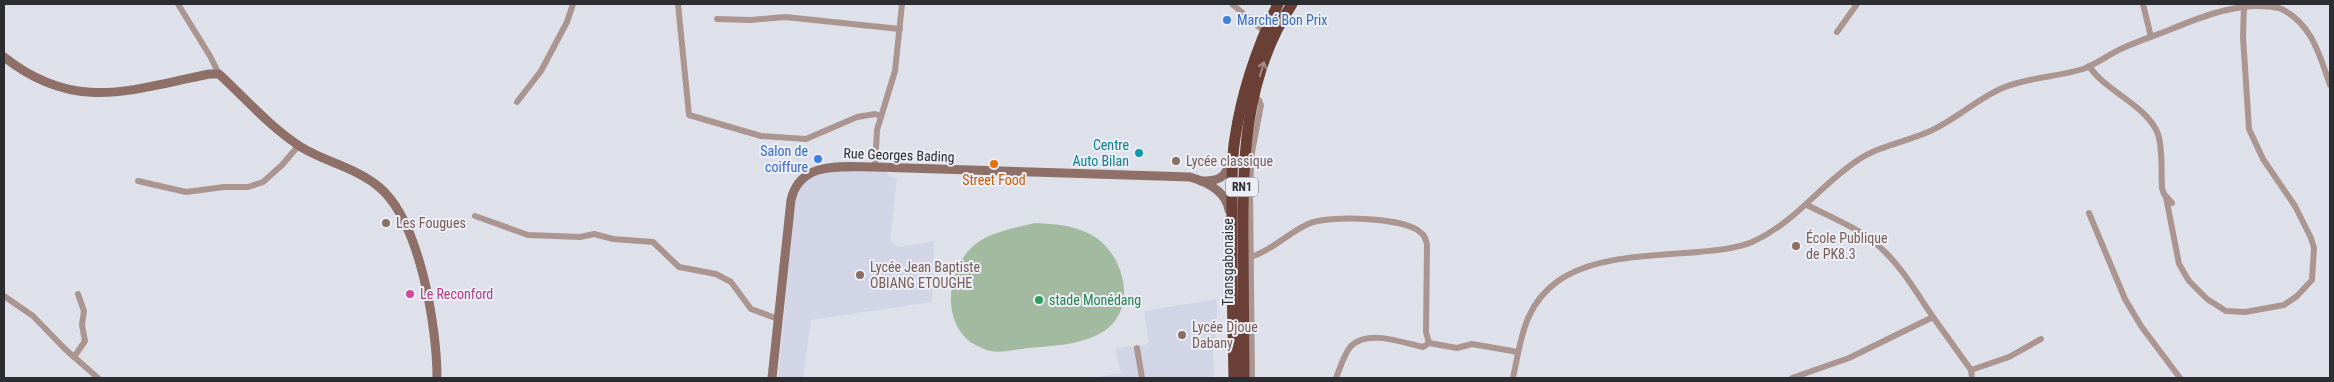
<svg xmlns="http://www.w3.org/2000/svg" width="2334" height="382" font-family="'Roboto Condensed',sans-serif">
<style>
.built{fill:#d2d5e5}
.green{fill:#a2ba9f}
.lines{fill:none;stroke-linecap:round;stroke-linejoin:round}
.street{stroke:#ab9590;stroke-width:6}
.secondary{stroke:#8f7069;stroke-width:9}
.highway{stroke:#693f36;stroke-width:11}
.oneway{stroke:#a48e8d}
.shop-dot{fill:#3f7fe0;stroke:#eceef7;stroke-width:2}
.culture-dot{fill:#0f9aa8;stroke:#eceef7;stroke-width:2}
.education-dot{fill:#8d6e63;stroke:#eceef7;stroke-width:2}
.food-dot{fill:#e8710a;stroke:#eceef7;stroke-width:2}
.hotel-dot{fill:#d1479c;stroke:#eceef7;stroke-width:2}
.leisure-dot{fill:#2e9e5b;stroke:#eceef7;stroke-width:2}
.labels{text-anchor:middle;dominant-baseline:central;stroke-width:4;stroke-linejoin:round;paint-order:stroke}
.shield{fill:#eceef7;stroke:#66676c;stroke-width:1}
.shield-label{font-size:12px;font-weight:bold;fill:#2c2d30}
.shop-label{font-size:14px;fill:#366cbe;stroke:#eceef7;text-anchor:start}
.culture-label{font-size:14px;fill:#0d838f;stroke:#eceef7;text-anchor:end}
.street-label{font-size:14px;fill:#2c2d30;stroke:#eceef7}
.education-label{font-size:14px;fill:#785e54;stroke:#eceef7;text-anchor:start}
.food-label{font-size:14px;fill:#c56008;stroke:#eceef7}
.hotel-label{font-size:14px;fill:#b23c85;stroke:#eceef7;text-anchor:start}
.leisure-label{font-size:14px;fill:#27864d;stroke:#eceef7;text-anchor:start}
</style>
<rect width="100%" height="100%" fill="#dfe1ea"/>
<!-- built -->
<g class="built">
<polygon points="837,171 886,171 891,177 897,178 890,241 900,247 934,241 932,302 811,320 803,378 778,378 796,197 805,181 820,174"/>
<polygon points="1217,299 1217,328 1213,353 1214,378 1091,378 1121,373 1115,348 1145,345 1149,342 1144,311"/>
</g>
<!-- green -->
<path class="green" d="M 1035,223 C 1055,224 1072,225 1090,234 C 1126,253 1140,313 1099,334 C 1078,345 1052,346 1029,348 C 1016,349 996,355 984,349 C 979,346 972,344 968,340 C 941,317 949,269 972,247 C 988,232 1015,228 1035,223 Z"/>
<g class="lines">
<!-- street -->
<g class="street">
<polyline points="178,4 210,56 219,74"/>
<polyline points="678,4 689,115 761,136 806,139 857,117 875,114 881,116"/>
<polyline points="1232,4 1265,32"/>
<polyline points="2143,4 2151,37"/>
<polyline points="717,19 751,20 785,17 900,29"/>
<polyline points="1837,32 1857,4"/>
<path d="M 2089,66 C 2106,92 2147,105 2158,134 C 2163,150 2161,171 2162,188 L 2164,194 L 2172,203"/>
<polyline points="517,102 541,71 567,22 573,4"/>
<polyline points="875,167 877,130 895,71 902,4"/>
<polyline points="138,181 186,192 224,187 248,187 263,182 282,165 299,145"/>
<polyline points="2166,197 2179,264 2189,281 2207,299 2226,311 2245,312 2284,305 2297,296 2312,280 2314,248 2311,238 2295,206 2263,159 2249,129 2243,37 2244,5"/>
<path d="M 1807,205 C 1830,217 1856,227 1875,243 C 1899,262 1916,292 1933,317"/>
<polyline points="2089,213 2125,299 2141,326 2180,378"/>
<polyline points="475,216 528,235 580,237 594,234 613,239 653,242 679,267 716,274 731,282 751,309 778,319"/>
<path d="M 1251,257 C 1273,250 1288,233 1308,224 C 1328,215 1403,217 1420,232 C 1425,235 1426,240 1427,245 L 1426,332 L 1429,343 L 1423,347 C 1403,343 1369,329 1351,346 C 1344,354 1340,368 1336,378"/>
<polyline points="4,296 33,316 65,349 98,378"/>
<polyline points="1429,343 1457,348 1472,344 1518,352"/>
<polyline points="1137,348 1142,378"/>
<polyline points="74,357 85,341 82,325 84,311 78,294"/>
<polyline points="1971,370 2009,357 2041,339"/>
<polyline points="1252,378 1250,185 1252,152 1261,105 1259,100 1254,98"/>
<path d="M 1513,378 C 1521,341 1523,306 1558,281 C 1595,255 1654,256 1698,252 C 1716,250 1735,249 1752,242 C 1795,223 1820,185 1858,160 C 1879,146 1905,142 1928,132 C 1955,121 1977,98 2005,87 C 2030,77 2057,77 2083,69 C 2097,64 2109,54 2123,48 C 2138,41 2154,36 2169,30 C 2203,16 2243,0 2279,8 C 2311,21 2320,56 2330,85"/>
<polyline points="1792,378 1849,358 1933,317 1971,370 1972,378"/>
</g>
<!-- secondary -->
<g class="secondary">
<path d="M 4,57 C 75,113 130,90 209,74 L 219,74 C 246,99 270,127 301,147 C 325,162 357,168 379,187 C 420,221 437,327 437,378"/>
<path d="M 1201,181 C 1216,181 1227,179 1229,162"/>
<path d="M 772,378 L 791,200 C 800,160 843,167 875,167 L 1190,177 C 1207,182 1226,191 1229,210"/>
</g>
<!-- highway -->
<g class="highway">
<path d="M 1234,378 C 1233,322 1231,266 1232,210 C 1232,186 1231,162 1235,138 C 1242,91 1257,47 1278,4"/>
<path d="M 1244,378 C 1244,334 1243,290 1243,245 C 1242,163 1244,76 1292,4"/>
</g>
</g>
<!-- one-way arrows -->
<defs><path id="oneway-shaft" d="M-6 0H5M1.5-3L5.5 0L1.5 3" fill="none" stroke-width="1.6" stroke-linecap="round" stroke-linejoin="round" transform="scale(1.25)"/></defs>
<use class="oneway" href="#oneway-shaft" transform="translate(1262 69) rotate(-73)"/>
<!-- markers -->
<g class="shop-dot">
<circle cx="1227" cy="20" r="5"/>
<circle cx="818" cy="159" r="5"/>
</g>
<circle class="culture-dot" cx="1139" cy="153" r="5"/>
<g class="education-dot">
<circle cx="1176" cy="161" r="5"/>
<circle cx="386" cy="223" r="5"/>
<circle cx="1796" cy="246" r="5"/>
<circle cx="860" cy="275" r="5"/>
<circle cx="1182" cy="335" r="5"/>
</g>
<circle class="food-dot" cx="994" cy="164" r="5"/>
<circle class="hotel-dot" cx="410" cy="294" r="5"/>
<circle class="leisure-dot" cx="1039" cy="300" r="5"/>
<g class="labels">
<!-- shield labels -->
<rect class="shield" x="1226" y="177.5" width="32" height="19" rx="4"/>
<g class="shield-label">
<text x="1242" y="187">RN1</text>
</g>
<!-- shop labels -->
<g class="shop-label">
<text x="1237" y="20">Marché Bon Prix</text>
<text x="808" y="151" text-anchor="end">Salon de<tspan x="808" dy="16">coiffure</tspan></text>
</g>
<!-- culture labels -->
<g class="culture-label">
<text x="1129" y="145">Centre<tspan x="1129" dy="16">Auto Bilan</tspan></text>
</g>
<!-- street labels -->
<g class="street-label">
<text transform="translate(899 155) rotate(2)">Rue Georges Bading</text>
<text transform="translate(1228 262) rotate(-90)">Transgabonaise</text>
</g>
<!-- education labels -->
<g class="education-label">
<text x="1186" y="161">Lycée classique</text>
<text x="396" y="223">Les Fougues</text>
<text x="1806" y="238">École Publique<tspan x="1806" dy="16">de PK8.3</tspan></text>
<text x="870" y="267">Lycée Jean Baptiste<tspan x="870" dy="16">OBIANG ETOUGHE</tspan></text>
<text x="1192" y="327">Lycée Djoue<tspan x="1192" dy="16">Dabany</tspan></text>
</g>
<!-- food labels -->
<g class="food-label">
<text x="994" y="180">Street Food</text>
</g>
<!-- hotel labels -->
<g class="hotel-label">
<text x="420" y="294">Le Reconford</text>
</g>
<!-- leisure labels -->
<g class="leisure-label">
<text x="1049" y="300">stade Monédang</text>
</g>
</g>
<!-- border -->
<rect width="2334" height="382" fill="none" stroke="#2c2d30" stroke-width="10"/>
</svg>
